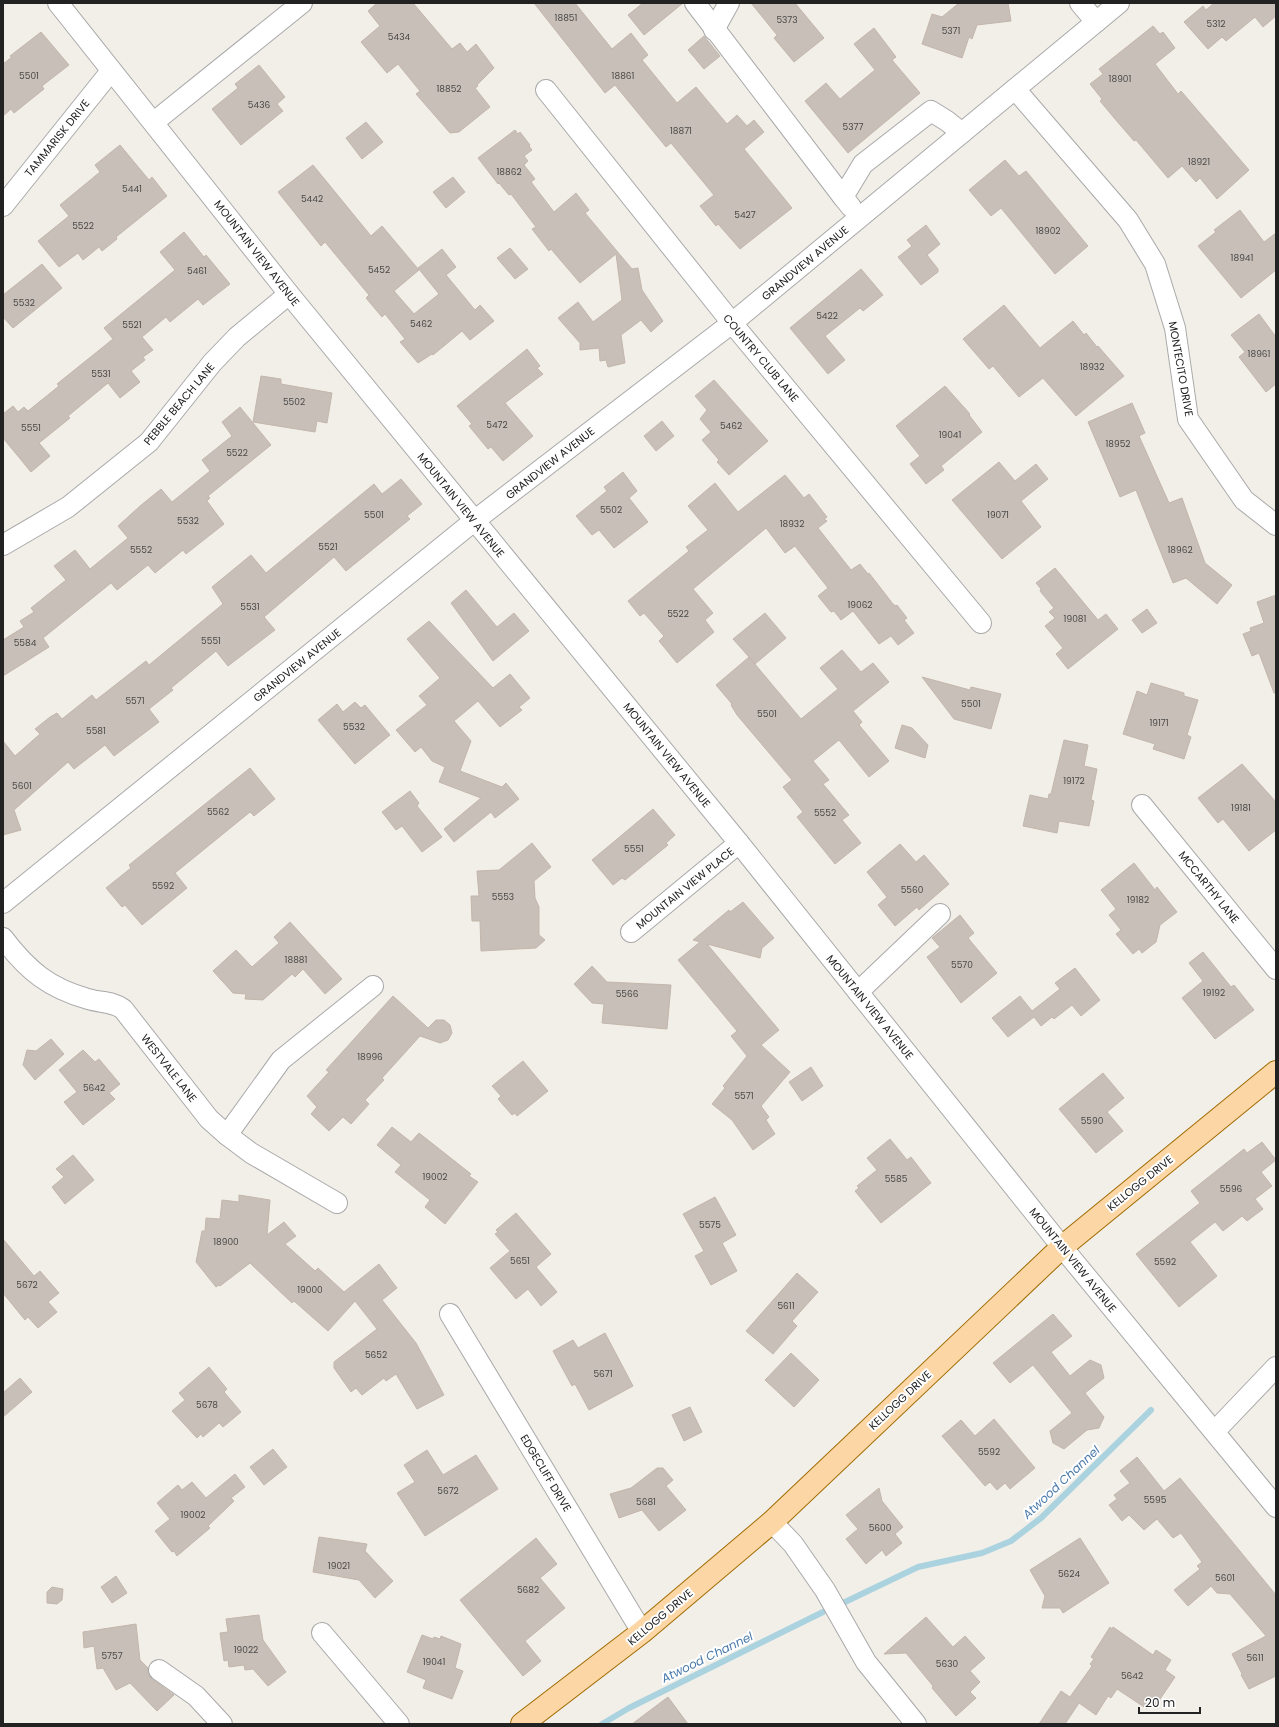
<svg xmlns="http://www.w3.org/2000/svg" width="1279" height="1727" font-family="Poppins,sans-serif">
<style>
.lines{fill:none;stroke-linecap:round;stroke-linejoin:round}
.stream{stroke:#aad3df;stroke-width:6}
.building{fill:#c7bfb8;stroke:#c4b6ab}
.minor-casing{stroke:#a9a9a9;stroke-width:22}
.major-casing{stroke:#a06b00;stroke-width:24}
.minor{stroke:#fff;stroke-width:20}
.major{stroke:#fcd6a4;stroke-width:22}
.labels{text-anchor:middle;dominant-baseline:central;stroke-width:4;stroke-linejoin:round;paint-order:stroke}
.number-label{font-size:9px;fill:#4b4948}
.street-label{font-size:11px;fill:#222;stroke:#fff}
.water-label{font-size:12px;font-style:italic;fill:#4a7aab;stroke:#fff}
</style>
<rect width="100%" height="100%" fill="#f2efe9"/>
<g class="lines">
<!-- stream -->
<g class="stream">
<polyline points="843,1603 918,1567 982,1553 1011,1541 1041,1518 1151,1410"/>
<polyline points="602,1724 629,1708 823,1612"/>
</g>
</g>
<!-- building -->
<g class="building">
<polygon points="377,3 413,3 452,49 460,43 467,52 476,44 494,68 477,85 478,86 475,88 490,107 459,132 450,133 416,94 420,91 398,64 387,73 361,42 380,26 368,11"/>
<polygon points="534,3 575,3 612,49 631,33 648,55 642,60 677,103 696,87 727,124 737,115 747,126 754,120 764,132 744,149 792,208 740,249 718,224 716,226 700,206 714,195 671,143 666,147 615,85 605,93"/>
<polygon points="643,3 683,3 644,35 628,15"/>
<polygon points="751,3 795,3 824,38 794,62 774,38 777,35"/>
<polygon points="959,3 1008,3 1011,21 977,25 972,39 969,37 962,58 922,44 932,14 942,17"/>
<polygon points="1214,3 1276,3 1276,16 1263,27 1255,17 1226,41 1222,37 1208,49 1184,22 1203,6 1206,10"/>
<polygon points="1153,26 1160,34 1163,32 1175,48 1155,64 1178,94 1181,91 1249,170 1217,199 1200,178 1196,182 1182,166 1168,178 1136,140 1134,141 1115,119 1100,101 1102,99 1090,84 1103,74 1099,69"/>
<polygon points="874,28 896,57 892,60 920,93 848,153 805,101 826,83 840,99 875,70 854,44"/>
<polygon points="41,32 69,65 42,86 44,89 14,113 11,109 3,116 3,64 12,57 10,56"/>
<polygon points="704,36 720,56 704,69 688,50"/>
<polygon points="259,65 285,97 277,104 283,111 241,145 212,109 238,88 235,84"/>
<polygon points="366,122 383,142 362,159 346,138"/>
<polygon points="515,130 518,134 520,132 530,145 529,146 532,150 524,156 528,161 524,165 535,179 531,182 554,212 576,193 589,210 585,213 632,269 638,268 642,290 663,321 651,332 641,320 621,335 625,363 608,367 606,360 600,361 599,348 580,350 580,343 558,318 578,302 593,322 622,300 616,254 580,283 551,249 549,251 532,229 536,227 511,194 509,195 499,183 498,184 478,158"/>
<polygon points="120,145 149,180 152,177 167,196 116,237 117,239 102,251 99,247 83,260 78,253 59,267 38,241 69,216 60,205 100,172 95,165"/>
<polygon points="1005,160 1019,176 1026,171 1088,246 1055,274 1001,208 991,216 969,190"/>
<polygon points="313,165 371,236 382,226 419,270 394,291 414,314 439,294 418,268 442,249 456,267 446,275 475,310 480,305 494,321 470,340 462,331 433,355 432,354 418,363 400,342 405,339 385,314 382,317 366,298 369,295 325,242 321,246 278,192"/>
<polygon points="453,177 465,192 446,208 433,192"/>
<polygon points="1240,210 1264,242 1276,233 1276,270 1241,298 1198,246 1216,232 1214,230"/>
<polygon points="926,225 940,244 927,255 938,269 938,272 921,285 898,257 912,246 907,240"/>
<polygon points="184,232 204,257 206,255 230,284 203,305 198,299 170,322 166,317 142,337 153,350 143,357 145,360 131,371 140,382 120,398 108,383 68,416 70,418 39,443 50,456 31,472 3,438 3,414 13,406 18,412 24,407 28,411 59,386 57,384 113,339 104,328 175,270 160,252"/>
<polygon points="510,248 528,269 515,279 497,258"/>
<polygon points="42,264 62,288 13,328 3,317 3,295"/>
<polygon points="861,269 883,295 863,311 860,308 825,336 845,360 828,374 790,328"/>
<polygon points="1004,305 1040,348 1073,321 1084,335 1086,333 1097,347 1098,346 1124,376 1076,416 1043,378 1019,397 993,366 989,369 963,339"/>
<polygon points="1259,314 1276,337 1276,384 1266,392 1239,357 1245,352 1231,335"/>
<polygon points="527,349 540,366 537,368 543,374 505,403 533,436 503,461 491,447 488,449 469,426 472,424 457,406"/>
<polygon points="261,376 281,379 281,384 332,393 327,423 317,421 315,432 253,422"/>
<polygon points="714,380 768,441 729,475 717,462 719,460 702,440 711,432 700,419 707,410 695,396"/>
<polygon points="945,386 970,414 969,415 982,432 941,466 944,470 926,484 910,464 920,456 896,426"/>
<polygon points="1132,403 1145,433 1139,436 1169,503 1182,498 1205,563 1232,585 1217,604 1186,578 1173,583 1136,490 1120,497 1088,422"/>
<polygon points="240,407 271,445 208,496 210,498 207,501 224,524 186,554 183,550 155,573 148,565 117,590 111,583 43,638 49,647 3,676 3,640 24,627 20,621 34,612 31,608 66,580 54,566 75,550 90,569 128,538 118,526 140,506 161,489 172,502 210,471 202,460 232,436 222,422"/>
<polygon points="662,421 674,436 656,451 644,436"/>
<polygon points="999,462 1015,481 1036,464 1048,479 1021,501 1041,527 1002,559 952,500"/>
<polygon points="623,472 637,491 629,498 648,522 614,548 599,530 592,535 576,516 607,491 604,487"/>
<polygon points="785,475 804,498 809,494 827,517 824,519 827,521 818,528 851,570 860,564 868,574 869,573 893,604 896,606 897,605 907,618 904,620 914,633 898,645 891,636 879,644 853,611 841,620 834,611 831,612 818,596 828,588 795,546 785,553 766,528 693,589 713,613 705,620 714,632 677,663 659,641 664,636 644,613 640,616 628,601 689,551 686,547 708,530 688,506 715,483 738,512"/>
<polygon points="401,479 422,504 407,516 410,519 346,571 334,557 264,617 275,630 228,666 216,651 171,688 173,690 149,709 159,722 114,756 105,745 74,769 68,762 14,810 21,830 3,835 3,741 15,756 40,734 35,729 50,717 57,713 62,719 92,695 96,700 146,661 149,665 223,604 212,587 251,555 266,573 374,484 382,494"/>
<polygon points="1055,568 1098,620 1106,614 1118,629 1068,669 1056,654 1063,648 1045,626 1055,618 1049,612 1054,608 1040,591 1041,589 1036,583"/>
<polygon points="466,590 497,627 514,613 529,631 493,661 451,603"/>
<polygon points="1276,595 1276,693 1274,693 1259,653 1252,656 1243,634 1251,631 1250,628 1264,623 1257,602"/>
<polygon points="1147,609 1157,623 1142,633 1132,620"/>
<polygon points="765,613 786,638 755,664 749,657 801,719 838,689 820,668 842,650 861,672 873,663 889,682 853,711 862,722 859,725 889,761 869,777 839,740 813,761 829,780 823,784 849,815 842,820 861,843 835,864 797,817 803,812 783,787 792,780 737,715 731,705 732,704 716,685 749,657 733,639"/>
<polygon points="429,621 493,688 510,674 530,698 519,707 522,710 500,727 478,701 454,721 471,741 460,771 502,787 506,783 519,799 495,818 491,812 454,842 444,829 481,798 439,782 445,767 432,761 421,747 415,752 396,730 427,705 419,696 440,678 407,639"/>
<polygon points="922,677 970,690 971,687 1001,694 991,729 954,719"/>
<polygon points="1151,683 1184,693 1184,696 1198,700 1187,735 1191,737 1184,759 1153,749 1155,744 1123,734 1137,691 1147,695"/>
<polygon points="355,702 361,708 365,705 390,735 355,764 318,720 337,704 343,712"/>
<polygon points="902,725 912,728 928,745 925,758 895,748"/>
<polygon points="1064,740 1088,745 1084,766 1097,769 1091,800 1094,801 1089,826 1059,821 1057,833 1023,826 1030,795 1048,799 1049,794 1051,794"/>
<polygon points="1242,764 1276,802 1276,830 1249,851 1223,819 1218,823 1198,798"/>
<polygon points="250,768 275,799 254,816 250,812 175,873 187,888 142,925 125,905 122,907 106,888 131,868 129,865"/>
<polygon points="410,791 419,803 417,806 442,837 422,852 402,826 396,830 382,812"/>
<polygon points="653,809 675,835 666,843 668,845 625,880 622,878 613,885 592,860"/>
<polygon points="532,843 551,867 534,881 535,898 539,907 539,935 545,940 536,948 481,951 480,921 472,921 471,896 479,896 477,871 499,870"/>
<polygon points="900,844 916,862 924,855 949,884 919,910 917,907 895,926 878,905 887,897 867,872"/>
<polygon points="1134,863 1155,890 1157,887 1177,912 1160,925 1156,942 1142,953 1139,949 1133,954 1116,934 1121,930 1109,915 1116,909 1101,890"/>
<polygon points="743,902 774,938 762,948 760,958 707,944 779,1030 761,1045 790,1072 761,1106 769,1117 766,1120 775,1134 753,1150 732,1120 712,1104 725,1088 723,1086 747,1056 731,1036 737,1031 678,960 700,942 693,940 729,910 730,912"/>
<polygon points="960,915 974,933 968,938 997,973 961,1003 927,957 940,947 932,938"/>
<polygon points="290,922 342,979 325,994 303,969 295,977 292,974 263,1000 245,999 246,994 233,993 213,971 236,950 252,967 279,943 274,937"/>
<polygon points="1203,952 1231,987 1234,985 1254,1010 1215,1039 1182,998 1203,981 1189,963"/>
<polygon points="592,966 607,982 671,985 667,1029 602,1023 604,1004 592,1003 574,984"/>
<polygon points="1075,968 1100,1000 1081,1016 1072,1005 1054,1019 1052,1017 1041,1026 1034,1017 1008,1037 992,1018 1020,996 1032,1011 1060,989 1055,983"/>
<polygon points="393,996 428,1028 436,1020 444,1020 450,1025 452,1033 448,1040 440,1043 420,1036 382,1078 384,1080 365,1100 369,1104 351,1124 343,1117 329,1131 311,1114 317,1107 307,1096 329,1072 326,1070"/>
<polygon points="51,1039 64,1054 35,1080 23,1065 27,1050 36,1051"/>
<polygon points="83,1050 95,1062 99,1059 120,1084 109,1093 115,1099 83,1125 64,1102 77,1092 59,1070"/>
<polygon points="523,1061 548,1091 517,1116 515,1113 512,1115 498,1099 501,1096 492,1086"/>
<polygon points="811,1067 823,1086 802,1101 789,1082"/>
<polygon points="1103,1073 1124,1098 1107,1112 1123,1131 1096,1153 1059,1109"/>
<polygon points="392,1127 411,1142 419,1133 471,1174 469,1176 478,1182 445,1224 425,1207 430,1200 395,1172 401,1165 377,1145"/>
<polygon points="890,1139 907,1160 911,1157 931,1183 881,1223 855,1191 859,1188 857,1186 877,1170 867,1158"/>
<polygon points="1262,1142 1276,1160 1261,1172 1272,1186 1255,1199 1263,1209 1247,1221 1242,1216 1223,1231 1215,1222 1190,1242 1217,1276 1179,1307 1136,1254 1200,1203 1191,1191 1244,1149 1247,1153"/>
<polygon points="73,1155 94,1180 65,1204 52,1187 64,1177 56,1169"/>
<polygon points="239,1195 270,1200 267,1235 284,1222 296,1236 285,1244 315,1271 318,1268 344,1292 379,1264 397,1288 382,1300 416,1343 444,1395 417,1409 396,1374 386,1381 384,1378 362,1395 356,1388 351,1392 334,1368 334,1362 377,1329 355,1301 328,1331 294,1301 292,1303 250,1263 220,1286 219,1285 216,1287 196,1262 202,1231 205,1231 206,1218 220,1219 222,1200 239,1202"/>
<polygon points="715,1197 736,1235 722,1243 737,1271 711,1285 695,1256 704,1251 683,1214"/>
<polygon points="516,1213 551,1254 536,1267 557,1292 541,1306 528,1289 516,1299 490,1268 510,1251 495,1234 498,1232 496,1230"/>
<polygon points="3,1239 34,1276 40,1271 59,1293 48,1302 57,1312 38,1328 28,1317 25,1320 3,1293"/>
<polygon points="797,1273 818,1292 792,1321 797,1326 773,1354 746,1331"/>
<polygon points="1053,1314 1072,1336 1051,1352 1070,1376 1090,1360 1101,1365 1104,1378 1085,1393 1104,1417 1099,1428 1087,1430 1064,1449 1053,1443 1050,1431 1072,1413 1033,1365 1010,1383 993,1363"/>
<polygon points="605,1333 633,1386 589,1410 575,1384 572,1386 553,1351 573,1340 578,1348"/>
<polygon points="791,1353 819,1380 794,1407 765,1380"/>
<polygon points="209,1367 227,1389 224,1392 241,1412 223,1427 219,1423 203,1437 201,1434 197,1438 172,1411 185,1400 179,1393"/>
<polygon points="20,1378 32,1392 3,1417 3,1393"/>
<polygon points="690,1407 702,1432 684,1441 672,1415"/>
<polygon points="994,1419 1035,1468 1010,1489 1005,1483 997,1490 990,1482 985,1486 942,1436 961,1420 975,1436"/>
<polygon points="273,1449 287,1467 264,1485 250,1467"/>
<polygon points="427,1450 443,1475 476,1455 498,1489 425,1536 397,1493 415,1482 404,1465"/>
<polygon points="1137,1457 1164,1491 1180,1478 1276,1595 1276,1676 1249,1689 1241,1675 1242,1674 1232,1654 1266,1636 1230,1594 1217,1593 1211,1586 1188,1606 1174,1590 1200,1569 1197,1566 1202,1562 1181,1533 1173,1538 1157,1519 1144,1530 1129,1515 1122,1521 1109,1505 1117,1499 1114,1495 1130,1483 1120,1471"/>
<polygon points="657,1468 663,1468 673,1480 666,1486 686,1510 659,1531 642,1510 619,1518 610,1494 631,1488"/>
<polygon points="235,1474 245,1487 231,1498 234,1501 208,1526 210,1528 177,1556 174,1551 172,1552 155,1531 170,1519 157,1503 178,1485 182,1490 192,1482 206,1498"/>
<polygon points="879,1488 882,1501 903,1527 895,1534 902,1543 886,1556 882,1550 866,1564 846,1539 858,1529 846,1515"/>
<polygon points="319,1537 367,1544 365,1551 393,1581 375,1598 359,1580 313,1572"/>
<polygon points="536,1538 557,1564 540,1578 565,1608 525,1641 541,1661 523,1676 460,1600"/>
<polygon points="1080,1538 1109,1583 1063,1613 1060,1608 1042,1608 1045,1596 1030,1570"/>
<polygon points="116,1576 127,1593 112,1603 101,1587"/>
<polygon points="52,1587 63,1589 62,1600 57,1604 47,1603 47,1592"/>
<polygon points="259,1615 263,1640 286,1672 268,1686 253,1669 245,1670 244,1665 229,1667 228,1660 224,1661 220,1633 228,1632 226,1619"/>
<polygon points="926,1617 953,1647 965,1636 985,1658 970,1671 980,1682 970,1692 976,1698 956,1716 932,1688 933,1686 906,1653 884,1654"/>
<polygon points="136,1624 140,1660 148,1668 148,1674 152,1679 174,1695 157,1711 130,1683 116,1690 103,1668 97,1669 94,1646 84,1648 83,1632"/>
<polygon points="1110,1627 1112,1629 1113,1627 1153,1655 1156,1650 1171,1660 1165,1670 1175,1677 1154,1708 1150,1705 1147,1709 1117,1689 1111,1698 1108,1696 1096,1715 1079,1703 1065,1724 1039,1724 1061,1691 1070,1697 1092,1666 1090,1664 1094,1659 1091,1657"/>
<polygon points="422,1635 433,1639 434,1637 440,1639 441,1636 461,1644 455,1668 463,1671 452,1699 423,1688 426,1680 407,1672"/>
<polygon points="668,1697 688,1724 632,1724"/>
</g>
<g class="lines">
<!-- minor casing -->
<g class="minor-casing">
<g id="minor">
<polyline points="58,3 289,294 739,843 1062,1247 1276,1507"/>
<polyline points="695,3 843,197"/>
<polyline points="1080,3 1096,22"/>
<polyline points="714,30 729,3"/>
<polyline points="1015,89 1128,220 1155,264 1175,328 1188,419 1244,500 1276,525"/>
<polyline points="546,90 732,323 981,623"/>
<polyline points="154,122 302,3"/>
<polyline points="3,206 111,71"/>
<polyline points="851,207 843,197 863,164 931,111 947,121 962,133"/>
<polyline points="3,545 68,507 149,442 212,363 237,337 289,294"/>
<polyline points="1142,805 1276,969"/>
<polyline points="3,903 474,521 732,323 1119,3"/>
<polyline points="631,932 739,843"/>
<path d="M 3,938 C 28,971 49,988 88,999 C 101,1003 112,1001 123,1009 L 209,1119 L 227,1135 L 251,1153 L 337,1203"/>
<polyline points="858,992 940,914"/>
<polyline points="227,1135 281,1060 373,986"/>
<polyline points="450,1314 642,1632"/>
<polyline points="1215,1431 1276,1367"/>
<polyline points="772,1522 793,1544 825,1590 866,1662 916,1724"/>
<polyline points="322,1633 399,1724"/>
<polyline points="159,1670 196,1696 222,1724"/>
</g>
</g>
<!-- major casing -->
<g class="major-casing">
<polyline id="major" points="522,1724 642,1632 772,1522 1062,1247 1276,1072"/>
</g>
<!-- minor -->
<use href="#minor" class="minor"/>
<!-- major -->
<use href="#major" class="major"/>
</g>
<g class="labels">
<!-- number labels -->
<g class="number-label">
<text x="566" y="18">18851</text>
<text x="787" y="20">5373</text>
<text x="1216" y="24">5312</text>
<text x="951" y="31">5371</text>
<text x="399" y="37">5434</text>
<text x="29" y="76">5501</text>
<text x="623" y="76">18861</text>
<text x="1120" y="79">18901</text>
<text x="449" y="89">18852</text>
<text x="259" y="105">5436</text>
<text x="853" y="127">5377</text>
<text x="681" y="131">18871</text>
<text x="1199" y="162">18921</text>
<text x="509" y="172">18862</text>
<text x="132" y="189">5441</text>
<text x="312" y="199">5442</text>
<text x="745" y="215">5427</text>
<text x="83" y="226">5522</text>
<text x="1048" y="231">18902</text>
<text x="1242" y="258">18941</text>
<text x="379" y="270">5452</text>
<text x="197" y="271">5461</text>
<text x="24" y="303">5532</text>
<text x="827" y="316">5422</text>
<text x="421" y="324">5462</text>
<text x="132" y="325">5521</text>
<text x="1259" y="354">18961</text>
<text x="1092" y="367">18932</text>
<text x="101" y="374">5531</text>
<text x="294" y="402">5502</text>
<text x="497" y="425">5472</text>
<text x="731" y="426">5462</text>
<text x="31" y="428">5551</text>
<text x="950" y="435">19041</text>
<text x="1118" y="444">18952</text>
<text x="237" y="453">5522</text>
<text x="611" y="510">5502</text>
<text x="374" y="515">5501</text>
<text x="998" y="515">19071</text>
<text x="188" y="521">5532</text>
<text x="792" y="524">18932</text>
<text x="328" y="547">5521</text>
<text x="141" y="550">5552</text>
<text x="1180" y="550">18962</text>
<text x="860" y="605">19062</text>
<text x="250" y="607">5531</text>
<text x="678" y="614">5522</text>
<text x="1075" y="619">19081</text>
<text x="211" y="641">5551</text>
<text x="25" y="643">5584</text>
<text x="135" y="701">5571</text>
<text x="971" y="704">5501</text>
<text x="767" y="714">5501</text>
<text x="1159" y="723">19171</text>
<text x="354" y="727">5532</text>
<text x="96" y="731">5581</text>
<text x="1074" y="781">19172</text>
<text x="22" y="786">5601</text>
<text x="1241" y="808">19181</text>
<text x="218" y="812">5562</text>
<text x="825" y="813">5552</text>
<text x="634" y="849">5551</text>
<text x="163" y="886">5592</text>
<text x="912" y="890">5560</text>
<text x="503" y="897">5553</text>
<text x="1138" y="900">19182</text>
<text x="296" y="960">18881</text>
<text x="962" y="965">5570</text>
<text x="1214" y="993">19192</text>
<text x="627" y="994">5566</text>
<text x="370" y="1057">18996</text>
<text x="94" y="1088">5642</text>
<text x="744" y="1096">5571</text>
<text x="1092" y="1121">5590</text>
<text x="435" y="1177">19002</text>
<text x="896" y="1179">5585</text>
<text x="1231" y="1189">5596</text>
<text x="710" y="1225">5575</text>
<text x="226" y="1242">18900</text>
<text x="520" y="1261">5651</text>
<text x="1165" y="1262">5592</text>
<text x="27" y="1285">5672</text>
<text x="310" y="1290">19000</text>
<text x="786" y="1306">5611</text>
<text x="376" y="1355">5652</text>
<text x="603" y="1374">5671</text>
<text x="207" y="1405">5678</text>
<text x="989" y="1452">5592</text>
<text x="448" y="1491">5672</text>
<text x="1155" y="1500">5595</text>
<text x="646" y="1502">5681</text>
<text x="193" y="1515">19002</text>
<text x="880" y="1528">5600</text>
<text x="339" y="1566">19021</text>
<text x="1069" y="1574">5624</text>
<text x="1225" y="1578">5601</text>
<text x="528" y="1590">5682</text>
<text x="246" y="1650">19022</text>
<text x="112" y="1656">5757</text>
<text x="1255" y="1658">5611</text>
<text x="434" y="1662">19041</text>
<text x="947" y="1664">5630</text>
<text x="1132" y="1676">5642</text>
</g>
<!-- street labels -->
<g class="street-label">
<text transform="translate(57 138) rotate(-51)">TAMMARISK DRIVE</text>
<text transform="translate(257 253) rotate(52)">MOUNTAIN VIEW AVENUE</text>
<text transform="translate(805 263) rotate(-40)">GRANDVIEW AVENUE</text>
<text transform="translate(761 358) rotate(50)">COUNTRY CLUB LANE</text>
<text transform="translate(1181 369) rotate(80)">MONTECITO DRIVE</text>
<text transform="translate(179 404) rotate(-50)">PEBBLE BEACH LANE</text>
<text transform="translate(550 463) rotate(-38)">GRANDVIEW AVENUE</text>
<text transform="translate(461 505) rotate(51)">MOUNTAIN VIEW AVENUE</text>
<text transform="translate(297 665) rotate(-39)">GRANDVIEW AVENUE</text>
<text transform="translate(667 755) rotate(51)">MOUNTAIN VIEW AVENUE</text>
<text transform="translate(1209 887) rotate(51)">MCCARTHY LANE</text>
<text transform="translate(685 888) rotate(-39)">MOUNTAIN VIEW PLACE</text>
<text transform="translate(870 1007) rotate(51)">MOUNTAIN VIEW AVENUE</text>
<text transform="translate(169 1068) rotate(52)">WESTVALE LANE</text>
<text transform="translate(1140 1183) rotate(-39)">KELLOGG DRIVE</text>
<text transform="translate(1073 1260) rotate(51)">MOUNTAIN VIEW AVENUE</text>
<text transform="translate(900 1400) rotate(-43)">KELLOGG DRIVE</text>
<text transform="translate(546 1473) rotate(59)">EDGECLIFF DRIVE</text>
<text transform="translate(660 1617) rotate(-40)">KELLOGG DRIVE</text>
</g>
<!-- water labels -->
<g class="water-label">
<text transform="translate(1061 1482) rotate(-43)">Atwood Channel</text>
<text transform="translate(707 1657) rotate(-26)">Atwood Channel</text>
</g>
</g>
<!-- border -->
<rect width="1279" height="1727" fill="none" stroke="#222222" stroke-width="8"/>
<!-- scale -->
<path d="M1139 1707v6h61v-6" fill="none" stroke="#222222" stroke-width="2"/>
<text x="1145" y="1707" font-size="12" fill="#222222" stroke="#ffffff" stroke-width="3" paint-order="stroke">20 m</text>
</svg>
